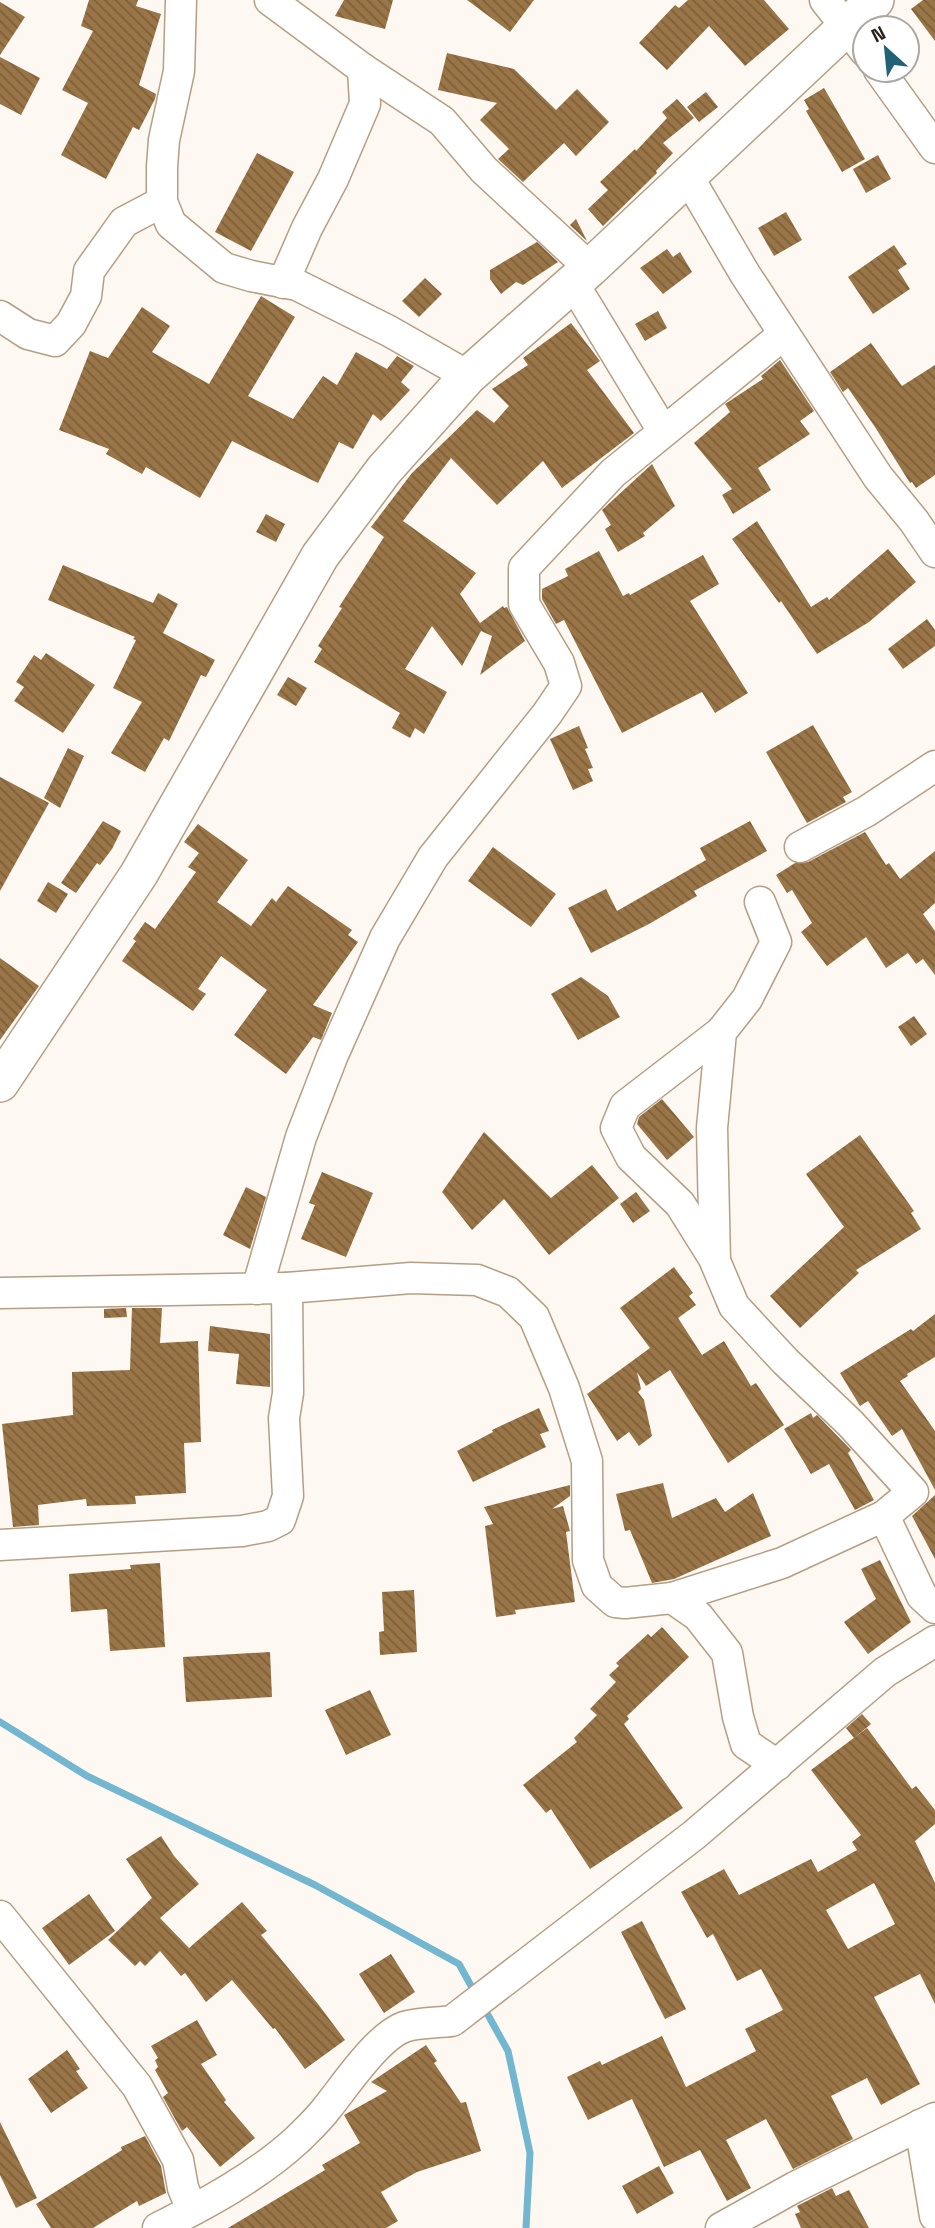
<svg xmlns="http://www.w3.org/2000/svg" width="935" height="2228" font-family="'Space Grotesk',sans-serif">
<style>
.lines{fill:none;stroke-linecap:round;stroke-linejoin:round}
.stream{stroke:#72b6cf;stroke-width:7}
.building{fill:url(#building-back-hatch);fill-rule:evenodd}
.minor-casing{stroke:#b59e83;stroke-width:33}
.tertiary-casing{stroke:#b59e83;stroke-width:40}
.minor{stroke:#fff;stroke-width:30}
.tertiary{stroke:#fff;stroke-width:37}
</style>
<defs>
<pattern id="building-back-hatch" width="6" height="6" patternUnits="userSpaceOnUse" patternTransform="scale(1.75)"><rect width="6" height="6" fill="#997547"/><path d="M-1 5l2 2M0 0l6 6M5-1l2 2" fill="none" stroke="#7d603a"/></pattern>
</defs>
<rect width="100%" height="100%" fill="#fdf8f2"/>
<g class="lines">
<!-- stream -->
<g class="stream">
<polyline points="0,1722 87,1776 315,1885 459,1964 475,1993"/>
<polyline points="483,2006 508,2051 530,2153 526,2228"/>
</g>
</g>
<!-- building -->
<g class="building">
<polygon points="89,0 138,0 136,6 161,14 139,85 156,94 155,99 139,130 133,127 106,179 61,155 88,103 62,90 93,31 81,26"/>
<polygon points="344,0 393,0 385,29 335,16"/>
<polygon points="467,0 534,0 510,32"/>
<polygon points="688,0 764,0 789,29 745,66 709,26 667,70 639,43 675,5 679,8"/>
<polygon points="923,0 935,0 935,41 911,9"/>
<polygon points="0,2 25,17 0,55"/>
<polygon points="447,53 514,69 556,110 577,89 609,122 576,156 564,143 523,182 498,159 509,149 480,120 497,103 438,90"/>
<polygon points="0,57 40,78 21,115 0,104"/>
<polygon points="824,88 865,159 842,172 806,111 809,109 804,100"/>
<polygon points="706,92 718,107 699,122 687,107"/>
<polygon points="677,99 694,118 663,143 673,153 656,171 657,173 603,226 588,209 608,190 600,182 635,149 636,151 667,118 662,112"/>
<polygon points="257,153 294,172 251,251 215,232"/>
<polygon points="878,155 891,179 866,193 853,169"/>
<polygon points="786,212 802,240 774,256 758,228"/>
<polygon points="576,219 587,241 570,225"/>
<polygon points="537,242 558,262 523,285 516,282 501,294 490,279 490,270"/>
<polygon points="894,245 907,264 898,270 910,289 873,314 848,277"/>
<polygon points="667,249 673,257 680,252 692,272 663,294 640,268"/>
<polygon points="425,278 442,294 419,317 402,301"/>
<polygon points="261,296 295,317 248,396 293,419 323,376 337,385 356,352 387,369 397,356 414,366 401,382 410,390 381,421 373,414 353,449 339,442 318,483 232,441 200,498 146,467 142,474 106,454 109,449 59,430 90,351 108,358 142,307 170,326 152,352 209,384"/>
<polygon points="658,311 667,328 645,341 635,324"/>
<polygon points="571,323 600,361 587,370 634,433 562,488 543,461 497,505 451,458 403,521 476,573 460,594 480,623 503,606 504,608 507,607 525,641 480,675 492,636 481,631 462,666 432,626 405,669 447,692 424,734 415,728 410,738 392,728 400,713 314,662 322,649 318,646 342,608 339,607 384,537 371,527 412,473 477,410 494,423 509,406 492,389 528,365 523,358"/>
<polygon points="871,343 902,386 935,365 935,475 916,488 912,482 910,483 875,427 848,388 843,392 830,372"/>
<polygon points="780,360 814,411 800,421 810,434 758,468 771,490 733,514 722,495 732,489 694,443 730,412 725,404 763,379 761,376"/>
<polygon points="652,464 675,506 643,533 645,536 618,552 605,529 611,525 602,510"/>
<polygon points="266,514 285,524 276,542 256,532"/>
<polygon points="757,521 811,607 827,597 829,600 888,549 916,582 869,622 817,654 781,601 779,603 732,539"/>
<polygon points="599,551 623,596 629,593 630,595 703,555 719,584 690,601 748,693 715,713 702,692 622,733 564,620 556,624 542,599 542,589 568,576 565,569"/>
<polygon points="63,565 153,603 158,593 178,604 163,633 215,660 206,677 201,675 169,741 164,738 145,772 111,753 142,702 113,688 136,640 133,639 135,637 48,600"/>
<polygon points="927,619 935,630 935,646 903,669 888,649"/>
<polygon points="46,653 95,685 63,733 14,701 24,687 16,682 34,655 41,660"/>
<polygon points="288,677 307,688 296,706 277,695"/>
<polygon points="813,725 852,792 843,797 846,802 807,823 766,752"/>
<polygon points="579,726 588,748 585,749 593,768 588,769 593,781 573,790 550,739"/>
<polygon points="68,748 84,756 60,808 44,798"/>
<polygon points="0,777 49,803 0,891"/>
<polygon points="103,821 121,831 112,849 100,865 97,863 76,893 61,883"/>
<polygon points="750,821 767,851 694,891 697,896 649,924 591,953 568,908 606,889 617,911 706,860 700,848"/>
<polygon points="198,824 248,860 217,902 251,926 272,898 276,902 288,886 352,930 348,935 358,942 313,1005 332,1013 321,1040 313,1037 286,1074 234,1035 267,990 221,956 198,989 206,994 193,1011 122,961 136,941 133,939 145,922 155,929 196,872 188,867 199,853 184,842"/>
<polygon points="865,832 886,865 889,863 900,879 935,851 935,903 923,914 935,931 935,975 923,959 916,964 908,953 886,968 866,937 827,966 801,932 812,923 792,890 787,893 776,875 795,863 808,862"/>
<polygon points="493,847 556,894 531,927 468,881"/>
<polygon points="48,882 68,894 56,913 37,901"/>
<polygon points="0,958 39,986 0,1040"/>
<polygon points="581,977 608,996 620,1017 578,1040 551,994"/>
<polygon points="914,1016 927,1034 911,1046 898,1027"/>
<polygon points="662,1099 694,1137 667,1160 637,1124 639,1117"/>
<polygon points="484,1132 551,1198 592,1165 619,1198 549,1255 504,1199 472,1230 442,1192"/>
<polygon points="860,1135 914,1211 911,1213 921,1229 856,1270 859,1273 800,1328 770,1296 844,1227 806,1174"/>
<polygon points="322,1172 373,1193 346,1257 301,1239 315,1205 309,1203"/>
<polygon points="246,1187 266,1197 250,1249 223,1235"/>
<polygon points="636,1192 650,1211 633,1223 620,1204"/>
<polygon points="674,1267 693,1293 689,1296 696,1305 678,1318 702,1355 724,1341 751,1386 756,1383 784,1425 728,1463 670,1370 646,1386 637,1372 641,1389 638,1392 644,1400 652,1436 639,1446 629,1432 617,1441 587,1394 650,1348 620,1308"/>
<polygon points="126,1308 127,1317 104,1318 104,1309"/>
<polygon points="132,1308 162,1308 160,1343 198,1341 201,1442 184,1443 186,1493 135,1496 136,1504 87,1506 86,1499 38,1505 39,1525 13,1527 2,1424 73,1415 72,1372 130,1370"/>
<polygon points="935,1314 935,1357 907,1374 908,1376 900,1381 935,1431 935,1490 902,1429 892,1436 868,1401 860,1406 840,1373 911,1329 913,1331"/>
<polygon points="210,1326 270,1334 270,1387 236,1384 239,1354 208,1351"/>
<polygon points="539,1408 549,1431 540,1434 546,1447 473,1482 457,1451 493,1432 492,1430"/>
<polygon points="811,1413 813,1418 817,1415 851,1450 848,1453 874,1500 855,1510 829,1464 811,1474 784,1429"/>
<polygon points="663,1483 672,1518 716,1498 725,1512 753,1493 771,1536 674,1579 652,1583 630,1530 625,1531 616,1494"/>
<polygon points="570,1485 570,1496 552,1509 563,1506 570,1531 566,1532 575,1602 515,1610 516,1614 496,1617 485,1526 493,1524 484,1507"/>
<polygon points="935,1495 935,1559 912,1516"/>
<polygon points="880,1560 911,1622 868,1654 844,1622 876,1599 861,1569"/>
<polygon points="160,1563 165,1647 110,1651 107,1609 71,1612 69,1574 131,1569 130,1565"/>
<polygon points="414,1590 417,1652 380,1655 379,1632 384,1631 382,1592"/>
<polygon points="662,1627 689,1657 627,1716 629,1719 624,1724 683,1808 590,1869 551,1809 546,1813 523,1785 577,1742 574,1738 597,1715 590,1709 616,1682 609,1675 619,1666 616,1663 648,1634 651,1637"/>
<polygon points="270,1652 272,1697 186,1702 183,1657"/>
<polygon points="370,1690 391,1735 346,1755 325,1710"/>
<polygon points="862,1714 871,1724 854,1738 846,1728"/>
<path d="M 867,1728 L 912,1789 L 916,1786 L 935,1810 L 935,1824 L 915,1841 L 935,1883 L 935,2004 L 920,1974 L 874,1997 L 920,2084 L 881,2105 L 867,2078 L 831,2096 L 853,2139 L 793,2169 L 766,2119 L 726,2140 L 751,2188 L 727,2201 L 700,2150 L 664,2167 L 632,2099 L 588,2120 L 567,2077 L 600,2061 L 602,2065 L 662,2036 L 686,2087 L 756,2051 L 745,2029 L 783,2010 L 761,1969 L 737,1981 L 713,1934 L 707,1938 L 681,1892 L 724,1869 L 739,1895 L 811,1859 L 818,1872 L 857,1850 L 852,1842 L 861,1835 L 811,1770 ZM 874,1883 L 895,1924 L 848,1949 L 826,1910 Z"/>
<polygon points="161,1836 174,1856 199,1884 160,1918 189,1948 242,1902 267,1931 261,1935 318,2004 345,2040 305,2069 275,2028 273,2029 232,1980 206,2002 185,1973 181,1976 160,1951 145,1966 140,1961 135,1966 108,1940 152,1898 126,1859"/>
<polygon points="89,1894 115,1931 69,1965 42,1928"/>
<polygon points="642,1921 686,2009 665,2019 621,1932"/>
<polygon points="391,1954 415,1992 384,2013 359,1974"/>
<polygon points="197,2020 217,2055 201,2064 226,2100 224,2102 255,2138 220,2167 187,2127 182,2131 179,2126 163,2097 168,2093 155,2070 158,2067 155,2060 158,2058 151,2046"/>
<polygon points="426,2045 437,2061 434,2063 461,2103 466,2102 481,2151 417,2172 381,2192 398,2221 386,2228 228,2228 325,2170 322,2165 360,2143 344,2115 387,2091 371,2082"/>
<polygon points="67,2050 80,2069 76,2071 88,2088 51,2113 28,2079"/>
<polygon points="0,2122 37,2198 16,2208 0,2175"/>
<polygon points="145,2136 161,2166 166,2193 139,2206 137,2201 93,2228 51,2228 36,2204 122,2150 121,2147"/>
<polygon points="659,2166 674,2193 637,2214 622,2186"/>
<polygon points="832,2188 836,2196 849,2190 869,2228 801,2228 795,2214 800,2212 797,2206"/>
</g>
<g class="lines">
<!-- minor casing -->
<g class="minor-casing">
<g id="minor">
<polyline points="181,0 179,71 164,140 162,167 162,202 171,224 224,268 251,276 297,285 389,331 468,376"/>
<polyline points="270,0 363,69 442,121 484,170 590,268"/>
<polyline points="825,0 865,51"/>
<polyline points="879,70 935,148"/>
<polyline points="687,175 745,274 878,477 914,521 935,552"/>
<polyline points="283,283 307,228 333,179 365,104 363,69"/>
<polyline points="573,283 663,431"/>
<polyline points="0,316 28,334 55,341 71,324 86,296 89,271 124,222 162,202"/>
<polyline points="800,847 867,811 935,766"/>
<polyline points="760,902 776,942 747,999 721,1032 712,1128 715,1261 734,1306 785,1361 850,1423 913,1492 884,1516 922,1596 935,1608"/>
<polyline points="715,1260 680,1204 631,1157 616,1128 625,1106 721,1032"/>
<polyline points="287,1288 411,1278 477,1280 508,1292 534,1317 564,1388 587,1461 588,1560 597,1586 615,1602 625,1603 672,1598 782,1563 884,1516"/>
<polyline points="257,1289 301,1137 332,1057 385,938 433,857 547,714 566,686 559,663 524,604 524,568 613,473 784,334"/>
<polyline points="0,1293 287,1288 288,1393 284,1418 288,1496 280,1520 268,1526 242,1531 0,1545"/>
<polyline points="672,1598 698,1616 727,1653 738,1717 746,1744 777,1765"/>
<polyline points="0,1916 137,2086 178,2160 183,2188 192,2210"/>
<polyline points="920,2125 935,2216"/>
<path d="M 158,2228 C 206,2204 258,2176 298,2139 C 308,2129 319,2119 327,2108 C 345,2086 377,2037 404,2027 C 418,2022 437,2023 452,2021 L 694,1835 L 885,1672 L 935,1641"/>
<polyline points="721,2228 795,2187 935,2118"/>
</g>
</g>
<!-- tertiary casing -->
<g class="tertiary-casing">
<polyline id="tertiary" points="0,1083 139,874 320,556 384,470 468,376 590,268 875,0"/>
</g>
<!-- minor -->
<use href="#minor" class="minor"/>
<!-- tertiary -->
<use href="#tertiary" class="tertiary"/>
</g>
<!-- north arrow -->
<g transform="translate(886 49) rotate(333)"><circle r="33" fill="#ffffff" stroke="#aba7a3" stroke-width="2"/>
<path d="M0-5L12 26L0 18L-12 26Z" fill="#226277"/>
<text y="-10" font-size="19" font-weight="bold" text-anchor="middle" fill="#2c2318">N</text>
</g>
</svg>
